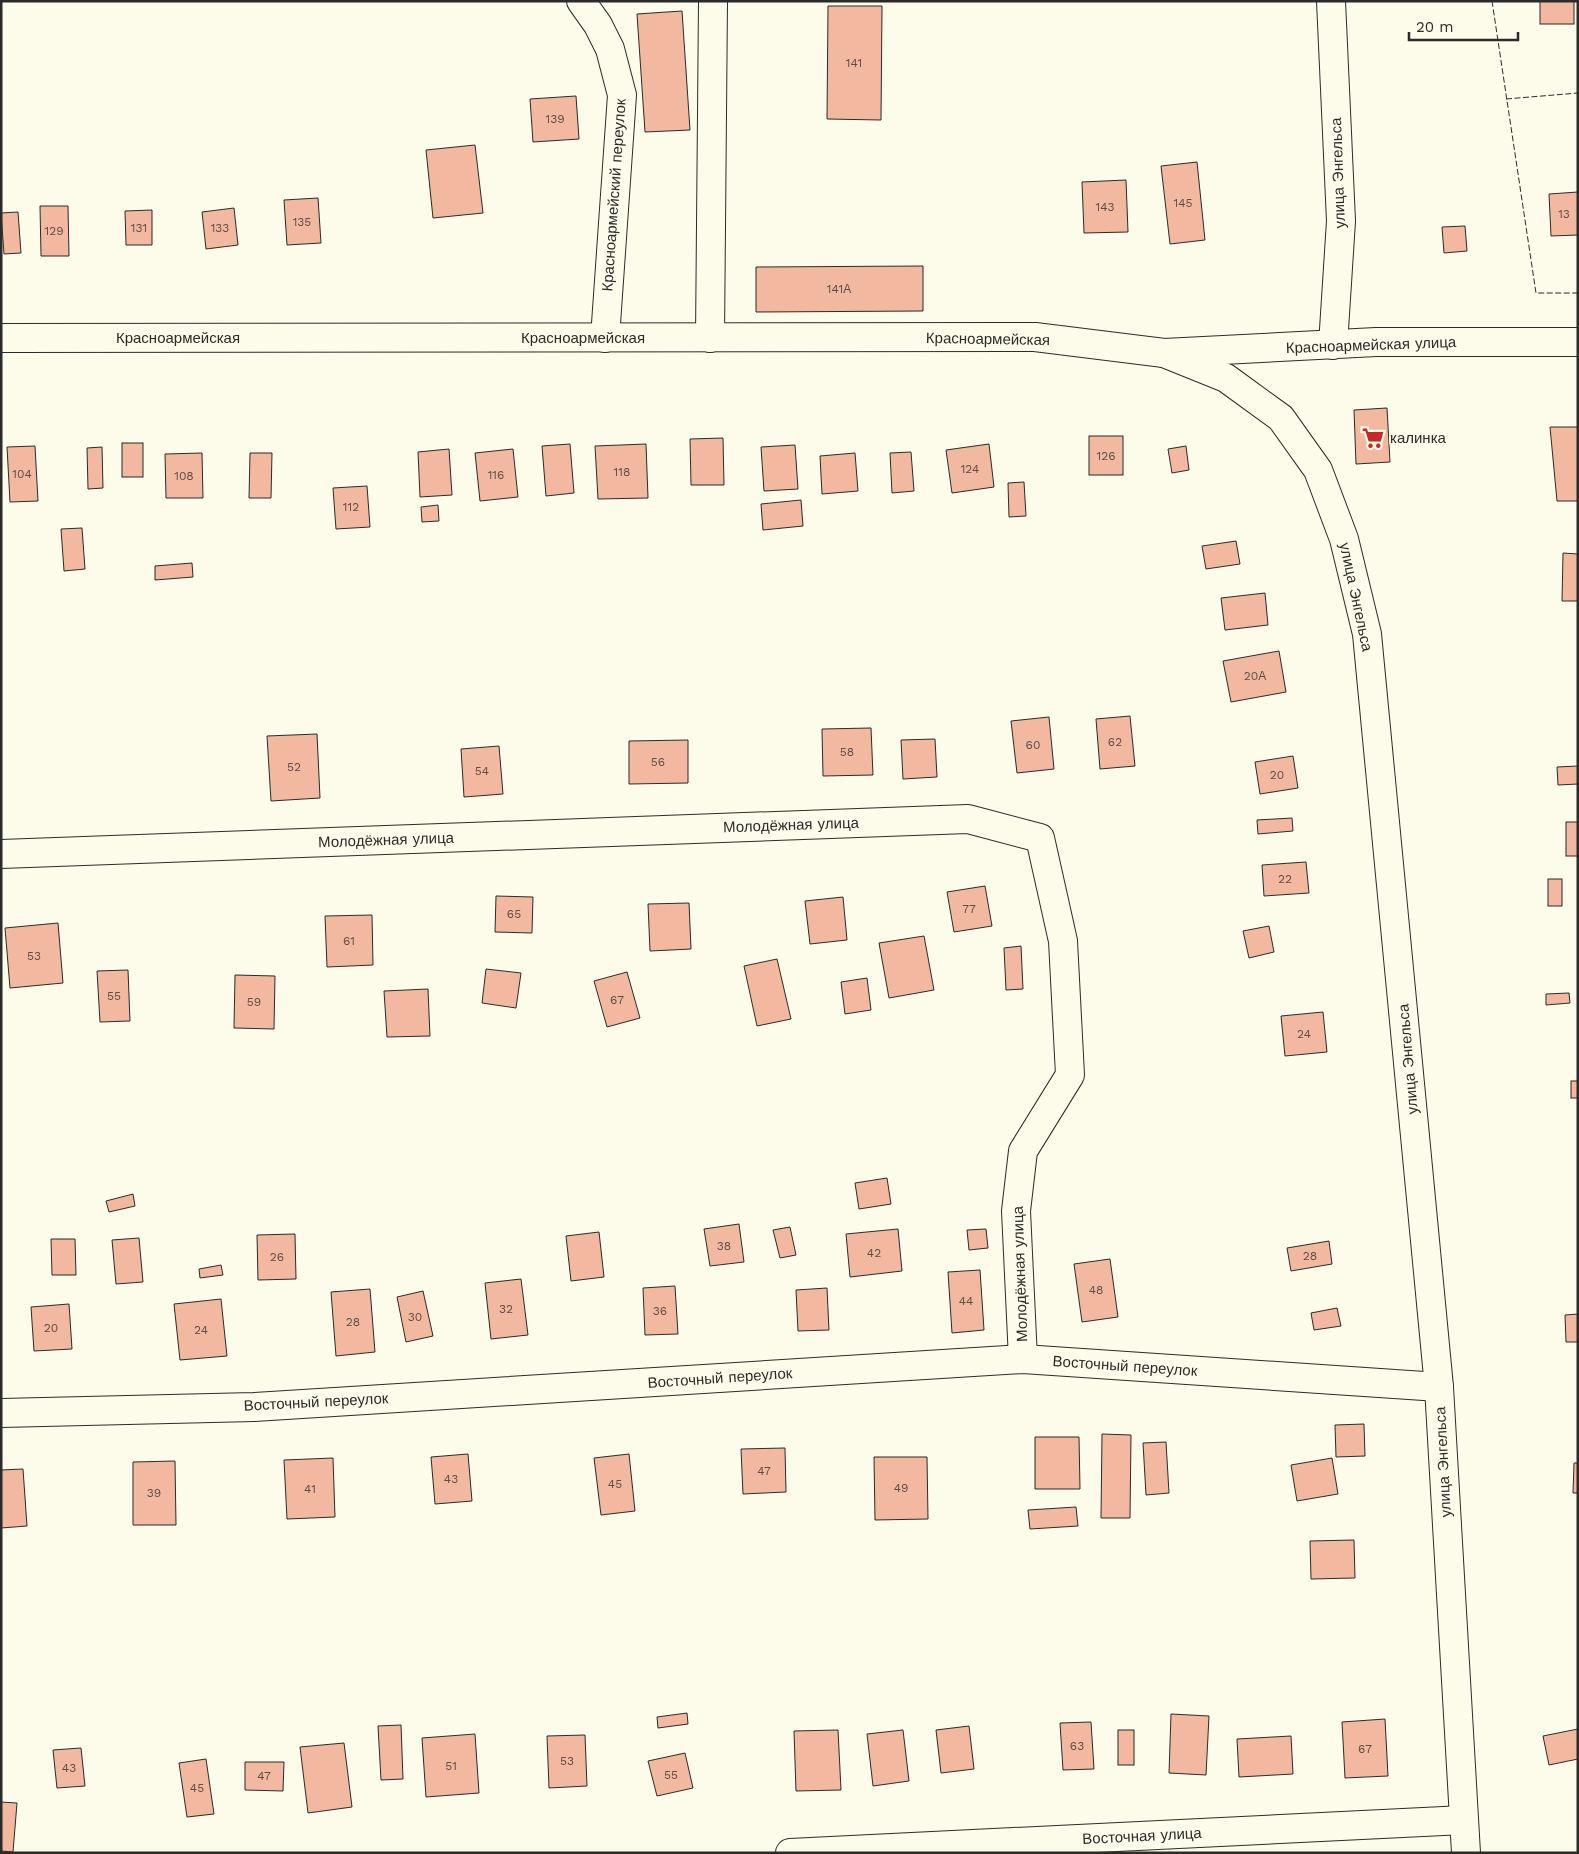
<svg xmlns="http://www.w3.org/2000/svg" width="1579" height="1854" font-family="'Work Sans',sans-serif">
<style>
.building{fill:#f2b8a0;stroke:#2b2b2b}
.lines{fill:none;stroke-linecap:round;stroke-linejoin:round}
.minor-casing{stroke:#2b2b2b;stroke-width:30}
.minor{stroke:#fdfbea;stroke-width:28}
.fence{stroke:#2b2b2b;stroke-width:1;stroke-dasharray:6 2.5;stroke-linecap:butt}
.labels{text-anchor:middle;dominant-baseline:central;stroke-width:4;stroke-linejoin:round;paint-order:stroke}
.number-label{font-size:12px;fill:#5d4e48}
.street-label{font-size:15px;fill:#2b2b2b;stroke:#fdfbea}
.poi-label{font-size:15px;fill:#2b2b2b;stroke:#fdfbea;text-anchor:start}
</style>
<rect width="100%" height="100%" fill="#fdfbea"/>
<!-- building -->
<g class="building">
<rect x="1540" y="1" width="34" height="23"/>
<polygon points="828,6 882,6 881,120 827,119"/>
<polygon points="682,11 690,130 645,132 637,14"/>
<polygon points="576,96 579,139 533,142 530,99"/>
<polygon points="475,145 483,213 433,218 426,150"/>
<polygon points="1197,162 1205,240 1170,244 1161,166"/>
<polygon points="1126,180 1128,232 1084,233 1082,182"/>
<polygon points="1578,192 1578,235 1551,236 1549,194"/>
<polygon points="318,198 321,243 287,245 284,200"/>
<polygon points="40,206 68,206 69,256 41,256"/>
<polygon points="234,208 238,245 206,249 202,212"/>
<polygon points="152,210 152,245 126,245 125,211"/>
<polygon points="18,212 21,253 4,254 1,213"/>
<polygon points="1465,226 1467,251 1444,253 1442,227"/>
<polygon points="923,266 923,311 756,312 756,267"/>
<polygon points="1387,408 1390,462 1356,464 1354,410"/>
<polygon points="1550,427 1578,427 1578,501 1557,501"/>
<rect x="1089" y="436" width="34" height="39"/>
<polygon points="723,438 724,485 691,485 690,439"/>
<rect x="122" y="443" width="21" height="34"/>
<polygon points="570,444 574,493 546,496 542,446"/>
<polygon points="646,444 648,498 598,499 595,446"/>
<polygon points="989,444 994,487 952,493 946,450"/>
<polygon points="795,445 798,489 764,491 761,447"/>
<polygon points="35,446 38,501 10,502 7,447"/>
<polygon points="1186,446 1189,470 1172,473 1168,449"/>
<polygon points="102,447 103,488 88,489 87,448"/>
<polygon points="449,449 452,495 420,497 418,452"/>
<polygon points="513,449 518,497 480,501 475,453"/>
<polygon points="911,452 914,491 892,493 890,453"/>
<polygon points="202,453 203,498 166,498 165,454"/>
<polygon points="250,453 272,453 271,498 249,498"/>
<polygon points="855,453 858,491 822,494 820,456"/>
<polygon points="1024,482 1026,516 1009,517 1008,483"/>
<polygon points="367,486 370,527 336,529 333,488"/>
<polygon points="801,500 803,526 763,530 761,504"/>
<polygon points="438,505 439,521 422,522 421,507"/>
<polygon points="82,528 85,569 64,571 61,529"/>
<polygon points="1236,541 1240,564 1206,569 1202,546"/>
<polygon points="1563,553 1578,554 1578,601 1562,601"/>
<polygon points="192,563 193,577 155,580 155,566"/>
<polygon points="1265,593 1268,625 1225,630 1221,598"/>
<polygon points="1279,651 1286,692 1231,702 1223,661"/>
<polygon points="1130,716 1135,766 1100,769 1096,719"/>
<polygon points="1049,717 1054,769 1017,773 1011,721"/>
<polygon points="871,728 873,775 823,776 822,729"/>
<polygon points="317,734 320,798 271,801 267,736"/>
<polygon points="935,739 937,777 903,779 901,740"/>
<polygon points="688,740 688,783 629,784 629,741"/>
<polygon points="499,746 503,794 464,797 461,749"/>
<polygon points="1293,756 1298,788 1260,794 1255,762"/>
<polygon points="1578,766 1578,784 1558,785 1557,767"/>
<polygon points="1292,818 1293,831 1258,834 1257,820"/>
<rect x="1566" y="822" width="12" height="34"/>
<polygon points="1306,862 1309,893 1264,896 1262,865"/>
<rect x="1548" y="879" width="14" height="27"/>
<polygon points="985,886 992,926 954,932 947,892"/>
<polygon points="496,896 533,897 532,933 495,932"/>
<polygon points="843,897 847,940 810,944 805,901"/>
<polygon points="689,903 691,949 650,951 648,904"/>
<polygon points="372,915 373,965 327,967 325,916"/>
<polygon points="58,923 63,983 10,988 5,928"/>
<polygon points="1269,926 1274,952 1249,958 1243,931"/>
<polygon points="924,936 934,990 889,998 879,943"/>
<polygon points="1021,946 1023,989 1006,990 1004,948"/>
<polygon points="777,959 791,1019 757,1026 744,966"/>
<polygon points="486,969 521,973 516,1008 482,1003"/>
<polygon points="128,970 130,1021 100,1022 97,971"/>
<polygon points="627,972 640,1018 607,1027 594,981"/>
<polygon points="235,975 275,976 274,1029 234,1028"/>
<polygon points="867,978 871,1010 845,1014 841,982"/>
<polygon points="428,989 430,1036 387,1037 384,991"/>
<polygon points="1569,993 1570,1003 1546,1005 1546,994"/>
<polygon points="1323,1012 1327,1052 1285,1056 1281,1016"/>
<rect x="1571" y="1081" width="7" height="17"/>
<polygon points="887,1178 891,1204 859,1209 855,1183"/>
<polygon points="133,1194 135,1206 109,1212 106,1201"/>
<polygon points="739,1224 744,1262 710,1266 704,1229"/>
<polygon points="790,1227 796,1255 780,1258 773,1230"/>
<polygon points="898,1229 902,1271 850,1277 846,1234"/>
<polygon points="986,1229 988,1248 969,1250 967,1230"/>
<polygon points="599,1232 604,1277 571,1281 566,1236"/>
<polygon points="295,1234 296,1279 258,1280 257,1235"/>
<polygon points="139,1238 143,1282 116,1284 112,1240"/>
<polygon points="51,1239 75,1239 76,1275 52,1275"/>
<polygon points="1329,1241 1332,1264 1291,1271 1287,1248"/>
<polygon points="1110,1259 1118,1317 1082,1322 1074,1264"/>
<polygon points="221,1265 223,1275 200,1278 199,1269"/>
<polygon points="980,1270 984,1330 952,1333 948,1272"/>
<polygon points="521,1279 528,1335 491,1339 485,1283"/>
<polygon points="675,1286 678,1334 645,1335 643,1288"/>
<polygon points="827,1288 829,1330 798,1331 796,1290"/>
<polygon points="370,1289 375,1352 336,1356 331,1292"/>
<polygon points="423,1291 433,1336 406,1342 397,1297"/>
<polygon points="221,1299 227,1356 180,1360 174,1304"/>
<polygon points="69,1304 72,1349 34,1351 31,1307"/>
<polygon points="1337,1308 1341,1326 1314,1330 1311,1313"/>
<polygon points="1578,1314 1578,1342 1566,1342 1565,1315"/>
<polygon points="1364,1424 1365,1456 1336,1457 1335,1425"/>
<polygon points="1102,1434 1131,1435 1130,1518 1101,1518"/>
<polygon points="1035,1437 1079,1437 1080,1489 1035,1489"/>
<polygon points="1166,1442 1169,1493 1146,1495 1143,1443"/>
<polygon points="785,1448 786,1492 743,1494 741,1449"/>
<polygon points="468,1454 472,1501 435,1504 431,1457"/>
<polygon points="629,1454 635,1511 601,1515 594,1458"/>
<polygon points="874,1457 927,1457 928,1519 875,1520"/>
<polygon points="333,1458 335,1517 287,1519 284,1460"/>
<polygon points="1332,1458 1338,1494 1297,1501 1291,1465"/>
<polygon points="175,1461 176,1525 133,1525 133,1462"/>
<polygon points="1574,1463 1578,1463 1578,1493 1573,1493"/>
<polygon points="23,1469 27,1526 1,1528 1,1470"/>
<polygon points="1076,1507 1078,1526 1030,1529 1028,1510"/>
<polygon points="1354,1540 1355,1578 1311,1579 1310,1541"/>
<polygon points="687,1713 688,1724 658,1728 657,1717"/>
<polygon points="1171,1714 1209,1716 1206,1775 1169,1773"/>
<polygon points="1385,1719 1388,1776 1345,1778 1342,1722"/>
<polygon points="1091,1722 1094,1769 1063,1770 1060,1723"/>
<polygon points="401,1725 403,1779 381,1780 378,1726"/>
<polygon points="969,1726 974,1769 941,1773 936,1730"/>
<polygon points="1578,1729 1578,1759 1549,1765 1543,1736"/>
<polygon points="838,1730 841,1790 796,1791 794,1731"/>
<polygon points="903,1730 909,1781 873,1786 867,1734"/>
<rect x="1118" y="1730" width="16" height="35"/>
<polygon points="475,1734 479,1793 426,1797 422,1738"/>
<polygon points="585,1735 587,1786 549,1788 547,1736"/>
<polygon points="1291,1736 1293,1774 1239,1777 1237,1739"/>
<polygon points="344,1743 352,1807 308,1813 300,1747"/>
<polygon points="81,1748 85,1786 57,1788 53,1750"/>
<polygon points="685,1753 693,1788 657,1796 648,1761"/>
<polygon points="206,1759 214,1814 187,1817 179,1763"/>
<polygon points="245,1762 284,1762 283,1791 245,1790"/>
<polygon points="1,1802 17,1803 13,1852 1,1851"/>
</g>
<g class="lines">
<!-- minor casing -->
<g class="minor-casing">
<g id="minor">
<polyline points="581,1 598,25 610,49 622,95 605,338"/>
<polyline points="1331,1 1341,221 1333,345"/>
<polyline points="1,338 1035,337 1164,353 1376,342 1578,342"/>
<polyline points="710,338 713,1"/>
<polyline points="1164,353 1226,378 1281,418 1318,470 1344,539 1367,634 1439,1387 1466,1853"/>
<polyline points="1,854 968,819 1040,838 1063,941 1070,1075 1023,1151 1016,1211 1023,1359"/>
<polyline points="1,1413 254,1407 1023,1359 1439,1387"/>
<polyline points="790,1853 1464,1820"/>
</g>
</g>
<!-- minor -->
<use href="#minor" class="minor"/>
<!-- fence -->
<g class="fence">
<polyline points="1492,1 1536,293 1578,293"/>
<polyline points="1506,99 1578,93"/>
</g>
</g>
<!-- icons -->
<defs>
<g id="supermarket-bare" transform="scale(1.725)"><path d="M-6-5.5h2.5l.6 2H6L4.5 2H-2.5L-4.4-4H-6ZM-1.5 3.2a1.3 1.3 0 1 0 .1 0ZM3 3.2a1.3 1.3 0 1 0 .1 0Z" fill="#c62828" stroke="#fdfbea" stroke-width="2.5" paint-order="stroke"/></g>
</defs>
<g fill-rule="evenodd">
<use href="#supermarket-bare" x="1373" y="438"/>
</g>
<g class="labels">
<!-- number labels -->
<g class="number-label">
<text x="854" y="63">141</text>
<text x="555" y="119">139</text>
<text x="1183" y="203">145</text>
<text x="1105" y="207">143</text>
<text x="1564" y="214">13</text>
<text x="302" y="222">135</text>
<text x="139" y="228">131</text>
<text x="220" y="228">133</text>
<text x="54" y="231">129</text>
<text x="839" y="289">141А</text>
<text x="1106" y="456">126</text>
<text x="970" y="469">124</text>
<text x="622" y="472">118</text>
<text x="22" y="474">104</text>
<text x="496" y="475">116</text>
<text x="184" y="476">108</text>
<text x="351" y="507">112</text>
<text x="1255" y="676">20А</text>
<text x="1115" y="742">62</text>
<text x="1033" y="745">60</text>
<text x="847" y="752">58</text>
<text x="658" y="762">56</text>
<text x="294" y="767">52</text>
<text x="482" y="771">54</text>
<text x="1277" y="775">20</text>
<text x="1285" y="879">22</text>
<text x="969" y="909">77</text>
<text x="514" y="914">65</text>
<text x="349" y="941">61</text>
<text x="34" y="956">53</text>
<text x="114" y="996">55</text>
<text x="617" y="1000">67</text>
<text x="254" y="1002">59</text>
<text x="1304" y="1034">24</text>
<text x="724" y="1246">38</text>
<text x="874" y="1253">42</text>
<text x="1310" y="1256">28</text>
<text x="277" y="1257">26</text>
<text x="1096" y="1290">48</text>
<text x="966" y="1301">44</text>
<text x="506" y="1309">32</text>
<text x="660" y="1311">36</text>
<text x="415" y="1317">30</text>
<text x="353" y="1322">28</text>
<text x="51" y="1328">20</text>
<text x="201" y="1330">24</text>
<text x="764" y="1471">47</text>
<text x="451" y="1479">43</text>
<text x="615" y="1484">45</text>
<text x="901" y="1488">49</text>
<text x="310" y="1489">41</text>
<text x="154" y="1493">39</text>
<text x="1077" y="1746">63</text>
<text x="1365" y="1749">67</text>
<text x="567" y="1761">53</text>
<text x="451" y="1766">51</text>
<text x="69" y="1768">43</text>
<text x="671" y="1775">55</text>
<text x="264" y="1776">47</text>
<text x="197" y="1788">45</text>
</g>
<!-- street labels -->
<g class="street-label">
<text transform="translate(1338 173) rotate(-92)">улица Энгельса</text>
<text transform="translate(614 195) rotate(-86)">Красноармейский переулок</text>
<text x="178" y="338">Красноармейская</text>
<text x="583" y="338">Красноармейская</text>
<text transform="translate(988 339) rotate(1)">Красноармейская</text>
<text transform="translate(1371 345) rotate(-2)">Красноармейская улица</text>
<text transform="translate(1356 597) rotate(78)">улица Энгельса</text>
<text transform="translate(791 825) rotate(-2)">Молодёжная улица</text>
<text transform="translate(386 840) rotate(-2)">Молодёжная улица</text>
<text transform="translate(1408 1059) rotate(-95)">улица Энгельса</text>
<text transform="translate(1020 1274) rotate(-92)">Молодёжная улица</text>
<text transform="translate(1125 1366) rotate(4)">Восточный переулок</text>
<text transform="translate(720 1378) rotate(-4)">Восточный переулок</text>
<text transform="translate(316 1402) rotate(-3)">Восточный переулок</text>
<text transform="translate(1443 1462) rotate(-93)">улица Энгельса</text>
<text transform="translate(1142 1836) rotate(-3)">Восточная улица</text>
</g>
<!-- poi labels -->
<g class="poi-label">
<text x="1390" y="438">калинка</text>
</g>
</g>
<!-- border -->
<rect width="1579" height="1854" fill="none" stroke="#2b2b2b" stroke-width="5"/>
<!-- scale -->
<path d="M1409 32v8h109v-8" fill="none" stroke="#2b2b2b" stroke-width="2.5"/>
<text x="1416" y="32" font-size="15" fill="#2b2b2b" stroke="#fdfbea" stroke-width="4" paint-order="stroke">20 m</text>
</svg>
